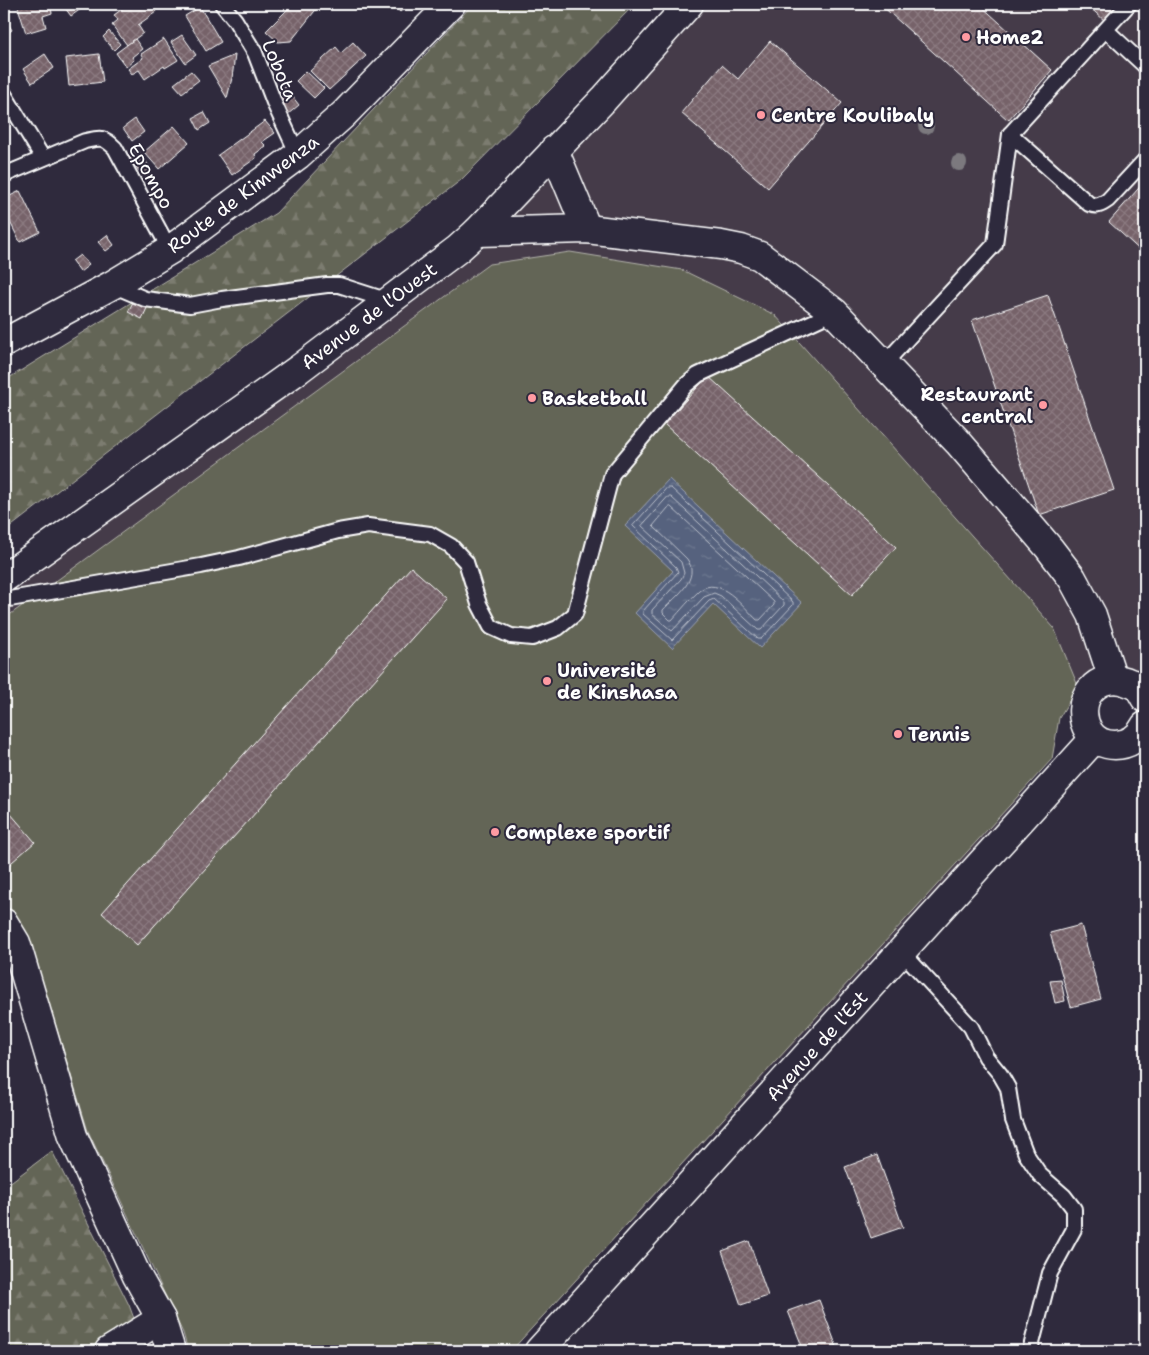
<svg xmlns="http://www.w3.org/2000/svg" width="1149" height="1355" font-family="'Shantell Sans',sans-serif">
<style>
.built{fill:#443b4a}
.forest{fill:url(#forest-firs);stroke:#b2b2aa}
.park{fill:#646556;stroke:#b2b2aa}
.water{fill:url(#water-ripples);stroke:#9aa1b2}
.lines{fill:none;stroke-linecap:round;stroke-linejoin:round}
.shore{stroke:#bbc0cb;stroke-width:1}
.building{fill:url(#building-cross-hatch);stroke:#fff}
.lane-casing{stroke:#fff;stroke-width:18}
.street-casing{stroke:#fff;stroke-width:31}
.secondary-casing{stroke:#fff;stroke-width:31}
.lane{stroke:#2f2a3d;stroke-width:14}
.street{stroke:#2f2a3d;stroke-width:28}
.secondary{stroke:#2f2a3d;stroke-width:28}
.tree{fill:#7b797e}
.poi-dot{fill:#ff9aa2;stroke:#2f2a3d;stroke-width:2}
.labels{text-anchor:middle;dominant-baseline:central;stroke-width:4;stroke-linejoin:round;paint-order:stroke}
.poi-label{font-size:19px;font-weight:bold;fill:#fff;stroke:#2f2a3d;text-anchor:start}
.street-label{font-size:19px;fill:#fff;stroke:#2f2a3d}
</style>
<defs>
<pattern id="forest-firs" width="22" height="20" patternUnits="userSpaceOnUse" patternTransform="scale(1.25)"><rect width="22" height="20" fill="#646556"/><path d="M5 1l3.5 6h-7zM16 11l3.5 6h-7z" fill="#7b7c6f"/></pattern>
<pattern id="water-ripples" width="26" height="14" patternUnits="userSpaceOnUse" patternTransform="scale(1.25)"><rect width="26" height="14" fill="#56627e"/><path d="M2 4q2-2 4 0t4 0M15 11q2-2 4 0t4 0" fill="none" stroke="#6f7a91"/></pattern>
<pattern id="building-cross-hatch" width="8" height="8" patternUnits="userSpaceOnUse" patternTransform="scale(1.25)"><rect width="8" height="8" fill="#766269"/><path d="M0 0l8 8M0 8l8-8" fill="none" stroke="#8b7a80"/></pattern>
</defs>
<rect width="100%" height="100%" fill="#2f2a3d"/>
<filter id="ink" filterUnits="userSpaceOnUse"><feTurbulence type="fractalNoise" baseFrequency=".02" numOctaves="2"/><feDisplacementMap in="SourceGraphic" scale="10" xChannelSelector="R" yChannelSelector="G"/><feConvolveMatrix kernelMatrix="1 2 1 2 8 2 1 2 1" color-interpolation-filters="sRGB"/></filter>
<g filter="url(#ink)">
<!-- built -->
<polygon class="built" points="707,4 1145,4 1145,676 1078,686 1059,718 1052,759 973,850 511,1351 188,1351 183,1333 88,1131 32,948 4,904 4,584 588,133"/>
<!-- forest -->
<g class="forest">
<polygon points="473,4 635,4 461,180 4,532 4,381 276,213"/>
<polygon points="52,1151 129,1305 146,1351 4,1351 4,1187"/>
</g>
<!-- park -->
<polygon class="park" points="570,252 682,270 775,315 1054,628 1078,686 1059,718 1052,759 511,1351 188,1351 183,1333 88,1131 32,948 4,904 4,619 489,264"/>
<!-- water -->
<polygon class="water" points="669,479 802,603 760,648 713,604 672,648 635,613 673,571 625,526"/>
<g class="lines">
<!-- shore -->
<g class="shore">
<polygon points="667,488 671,488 793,602 793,605 761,639 758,639 714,599 709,601 672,640 643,614 643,611 678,572 676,567 633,526"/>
<polygon points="668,497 671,497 784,602 784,605 761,630 758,630 721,596 714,593 704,597 672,631 652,614 652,610 681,579 684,573 681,562 642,526"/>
<path d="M 671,507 L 774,602 L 774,605 L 760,620 L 757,620 C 744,607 719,574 699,591 C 690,599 681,610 672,620 L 670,620 L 663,613 L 663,610 C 676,596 701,579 687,559 L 653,526 L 668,508 Z"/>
</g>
</g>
<!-- building -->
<g class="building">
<polygon points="17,4 50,4 52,13 43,16 46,27 26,33"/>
<polygon points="62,4 94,4 87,9 85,6 71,16"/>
<polygon points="129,4 150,4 156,12 138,25 143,33 127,45 112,25 118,20 114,15"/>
<polygon points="293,4 312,4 318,7 291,41 278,42 266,31"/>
<polygon points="392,4 409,4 400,12"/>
<polygon points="880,4 979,4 1052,70 1008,120"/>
<polygon points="1086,4 1121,4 1105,21"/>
<polygon points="200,7 221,42 206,51 185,16"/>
<polygon points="4,17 12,30 4,36"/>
<polygon points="109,31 120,44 114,50 103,37"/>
<polygon points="182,35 196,55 185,63 171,42"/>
<polygon points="135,39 142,49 132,57 134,60 126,67 116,53"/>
<polygon points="164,39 178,60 165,68 164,66 145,79 139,70 132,74 128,69 143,58 141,54"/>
<polygon points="770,41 842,103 768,188 681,113 722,65 738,79"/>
<polygon points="353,42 366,56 329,90 310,71 336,47 341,53"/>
<polygon points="45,54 54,68 32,83 23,69"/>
<polygon points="99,54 103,82 69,86 66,58"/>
<polygon points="235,55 232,78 227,98 208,66"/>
<polygon points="191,71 199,80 182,93 174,84"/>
<polygon points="306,71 324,88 314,98 296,81"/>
<polygon points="285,87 299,105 287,115 273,97"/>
<polygon points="204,112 210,123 199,130 193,118"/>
<polygon points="135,119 144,132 132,141 123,128"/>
<polygon points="265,121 275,133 262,142 266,146 255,154 256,158 232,175 218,155"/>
<polygon points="174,126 189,143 159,169 144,152"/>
<polygon points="137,149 151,169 142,175 128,156"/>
<polygon points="1145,181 1145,255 1109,222"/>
<polygon points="20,191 40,232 20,242 4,210 4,199"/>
<polygon points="107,235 114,245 106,251 98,242"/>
<polygon points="80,255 89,265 80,272 72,261"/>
<polygon points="1048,295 1114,490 1039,515 972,320"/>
<polygon points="133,302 147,308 142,319 128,312"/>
<polygon points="708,376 896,547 852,595 664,424"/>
<polygon points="411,567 447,599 137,945 102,913"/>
<polygon points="4,806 35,842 4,869"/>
<polygon points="1081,925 1101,999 1071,1007 1050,933"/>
<polygon points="1061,980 1065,1001 1055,1003 1050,981"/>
<polygon points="877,1155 903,1227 871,1238 845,1167"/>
<polygon points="749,1241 768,1296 741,1305 722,1251"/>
<polygon points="819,1300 838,1350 835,1351 804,1351 788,1311"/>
</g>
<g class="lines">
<!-- lane casing -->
<g class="lane-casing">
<g id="lane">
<polyline points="222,4 235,20 255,53 275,105 298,155"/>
<polyline points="1106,30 1145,66"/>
<polyline points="4,94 43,158"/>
<path d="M 1010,134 L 1089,204 C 1097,207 1101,205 1108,200 L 1145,160"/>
<path d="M 4,175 L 85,141 C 100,138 103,136 115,148 L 170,250"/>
<polyline points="112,285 145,299 190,305 222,299 327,285 339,285 389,301"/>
<polyline points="884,364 995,244 1010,134 1129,4"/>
<polyline points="4,600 201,566 239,558 338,531 368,526 430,534 451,546 466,562 479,604 491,627 511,636 532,638 558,628 575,614 612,474 686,385 698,375 834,312"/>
<polyline points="902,952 971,1027 986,1057 1000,1074 1008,1088 1013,1120 1026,1154 1040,1175 1064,1196 1074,1209 1074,1229 1050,1273 1030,1351"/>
</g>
</g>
<!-- street casing -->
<g class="street-casing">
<g id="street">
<polyline points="554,150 587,229"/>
<polyline points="477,232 587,229 721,245 741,249 760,256 834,312 958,442 1049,548 1072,578 1092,615 1113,679"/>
<polyline points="4,578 299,369 458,249 477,232 604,99 689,4"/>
<path d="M 1145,698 C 1143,695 1140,688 1137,685 C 1135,684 1132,684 1130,683 C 1097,668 1071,702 1089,732 C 1094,740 1104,745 1115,745 C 1128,745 1139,738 1145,726"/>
<polyline points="4,923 16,943 73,1136 137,1276 161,1319 171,1351"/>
<polyline points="109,1351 161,1319"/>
<polyline points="539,1351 1094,739"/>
</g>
</g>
<!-- secondary casing -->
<g class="secondary-casing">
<polyline id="secondary" points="4,343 112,285 170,250 298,155 344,114 451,4"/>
</g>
<!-- lane -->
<use href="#lane" class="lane"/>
<!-- street -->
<use href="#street" class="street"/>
<!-- secondary -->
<use href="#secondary" class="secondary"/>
</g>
<!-- trees -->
<g class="tree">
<circle cx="926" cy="126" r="8"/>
<circle cx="959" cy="163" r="8"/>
</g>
</g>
<!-- markers -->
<g class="poi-dot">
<circle cx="966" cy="37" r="5"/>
<circle cx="761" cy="115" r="5"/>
<circle cx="532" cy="398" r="5"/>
<circle cx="1043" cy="405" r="5"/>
<circle cx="547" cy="681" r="5"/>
<circle cx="898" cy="734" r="5"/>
<circle cx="495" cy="832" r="5"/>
</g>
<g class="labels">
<!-- poi labels -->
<g class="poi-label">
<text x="976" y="37">Home2</text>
<text x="771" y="115">Centre Koulibaly</text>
<text x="1033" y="394" text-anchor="end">Restaurant<tspan x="1033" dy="22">central</tspan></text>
<text x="542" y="398">Basketball</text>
<text x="557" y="670">Université<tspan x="557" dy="22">de Kinshasa</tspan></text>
<text x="908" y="734">Tennis</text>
<text x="505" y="832">Complexe sportif</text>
</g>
<!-- street labels -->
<g class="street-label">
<text transform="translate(280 70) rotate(67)">Lobota</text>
<text transform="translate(151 176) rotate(61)">Epompo</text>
<text transform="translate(243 194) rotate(-37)">Route de Kimwenza</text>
<text transform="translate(369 316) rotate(-37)">Avenue de l'Ouest</text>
<text transform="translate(817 1046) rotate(-48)">Avenue de l'Est</text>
</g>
</g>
<!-- margin -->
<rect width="1149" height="1355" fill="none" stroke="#2f2a3d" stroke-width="20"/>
<rect x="10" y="10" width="1129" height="1335" fill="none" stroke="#fff" stroke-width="2" filter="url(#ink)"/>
</svg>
